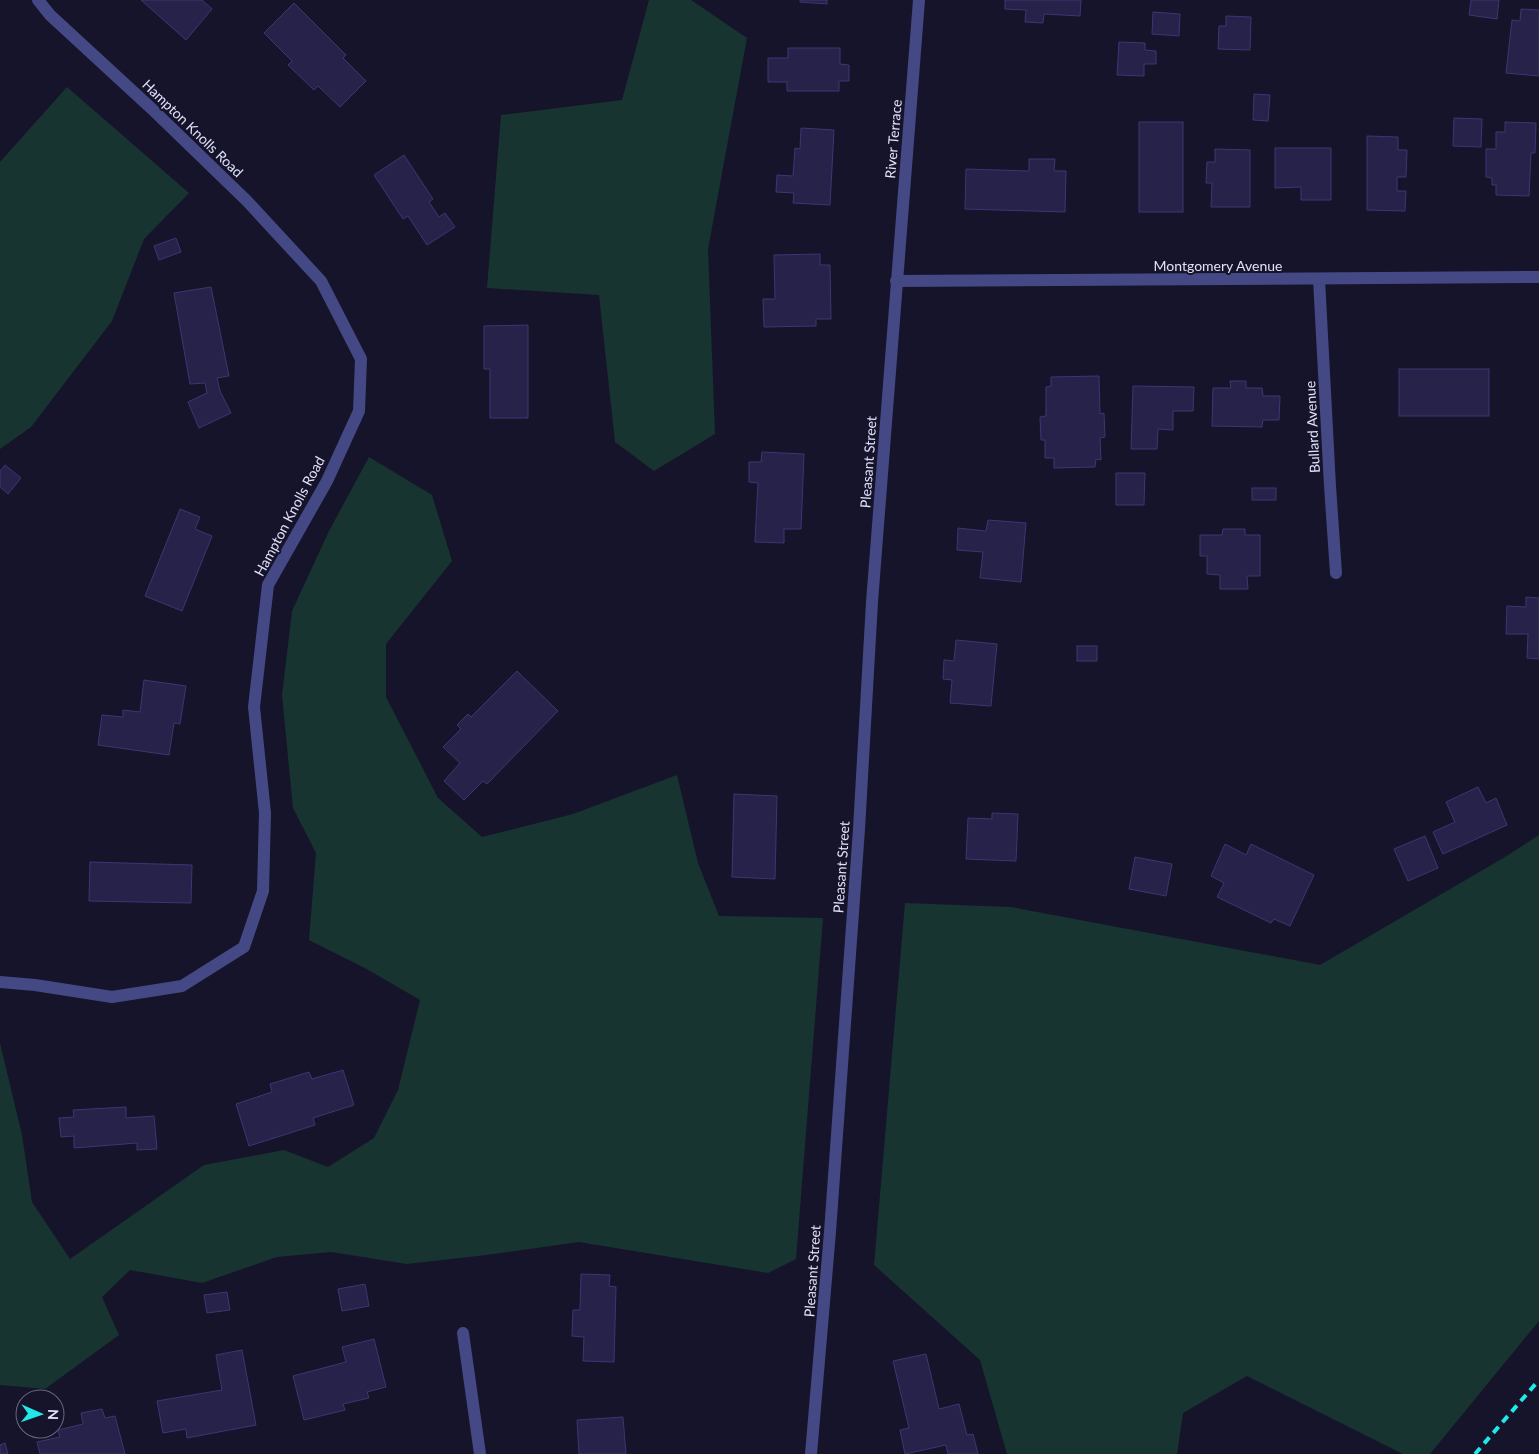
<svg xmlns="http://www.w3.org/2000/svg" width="1539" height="1454" font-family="Lato,sans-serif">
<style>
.green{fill:#183430}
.building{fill:#26224a;stroke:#3c3673}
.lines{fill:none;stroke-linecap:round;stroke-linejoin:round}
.minor{stroke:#444985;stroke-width:12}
.rail{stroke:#20e9e7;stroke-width:4;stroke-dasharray:8 6;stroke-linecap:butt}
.labels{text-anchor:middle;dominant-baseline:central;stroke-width:4;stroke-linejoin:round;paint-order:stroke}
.street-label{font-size:14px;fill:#e1e1fc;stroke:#16142a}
</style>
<rect width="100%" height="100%" fill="#16142a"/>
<!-- green -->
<g class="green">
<polygon points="649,0 691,0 747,38 708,249 715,434 654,471 615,442 599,295 487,288 501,115 622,100"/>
<polygon points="67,87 189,193 144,239 112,321 31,427 0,449 0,162"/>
<polygon points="369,457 432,495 452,561 386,644 386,697 438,798 482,837 573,814 677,775 698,863 719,916 823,918 796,1259 768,1273 579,1242 486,1255 407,1264 331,1252 277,1257 202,1283 130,1270 102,1297 119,1335 45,1389 0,1385 0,1043 22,1135 32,1202 70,1259 204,1165 284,1150 328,1167 374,1138 398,1090 420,1000 365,968 309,940 316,853 293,808 282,695 292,611 329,531"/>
<polygon points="1539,835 1539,1321 1430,1454 1403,1454 1247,1376 1183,1413 1177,1454 1007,1454 980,1360 874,1265 905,903 1011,907 1320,965 1505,857"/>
</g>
<!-- building -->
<g class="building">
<polygon points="141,0 202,0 212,9 186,40"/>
<polygon points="800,0 827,0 827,4 800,2"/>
<polygon points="1005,0 1081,0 1080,16 1044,14 1043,23 1025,22 1026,10 1005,9"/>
<polygon points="1471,0 1499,0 1497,19 1469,15"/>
<polygon points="294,3 346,55 343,58 366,81 340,107 318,86 314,90 288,65 292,61 264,33"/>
<polygon points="1521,9 1539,10 1539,76 1506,73 1512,20 1520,21"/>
<polygon points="1153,12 1180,14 1179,36 1152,34"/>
<polygon points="1226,16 1251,17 1250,50 1218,49 1219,26 1226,26"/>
<polygon points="1119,42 1145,43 1145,50 1156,51 1156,64 1144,64 1144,76 1117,75"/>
<polygon points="788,48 840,48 840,64 849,65 849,81 839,81 839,91 787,91 787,82 768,82 768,58 788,58"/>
<polygon points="1254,94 1270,95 1268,121 1253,120"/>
<polygon points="1454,118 1482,119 1481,147 1453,146"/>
<rect x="1139" y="122" width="44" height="90"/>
<polygon points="1505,122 1536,123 1535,153 1531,153 1529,196 1496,195 1496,185 1492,185 1492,178 1486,177 1486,149 1496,149 1496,132 1505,132"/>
<polygon points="801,128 834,130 830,205 793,203 794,193 776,192 777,175 793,176 795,148 800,149"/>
<polygon points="1367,136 1398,137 1398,150 1407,150 1406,177 1397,177 1397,191 1406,191 1405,211 1367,210"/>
<polygon points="1275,148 1331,148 1331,200 1301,200 1301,187 1275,188"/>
<polygon points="1215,149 1250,150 1250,207 1211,207 1212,183 1206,183 1207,162 1215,162"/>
<polygon points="404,155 433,199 429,202 439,217 445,213 455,227 427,245 408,216 403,219 374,175"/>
<polygon points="1029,159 1055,159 1054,171 1066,171 1065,212 965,209 966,169 1029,171"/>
<polygon points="176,238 181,252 159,260 154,246"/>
<polygon points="820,254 820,265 830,265 831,319 816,319 816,326 764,327 763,299 775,299 774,255"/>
<polygon points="211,287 229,376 217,378 220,391 231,413 199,428 188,402 207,393 205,383 190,384 174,293"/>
<polygon points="528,325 528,418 490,418 490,369 484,369 484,326"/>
<rect x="1399" y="369" width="90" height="47"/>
<polygon points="1099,376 1100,414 1104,413 1105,437 1100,438 1101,460 1096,459 1095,467 1054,468 1054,458 1045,458 1045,440 1041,440 1040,417 1046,416 1046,387 1051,386 1051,377"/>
<polygon points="1230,381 1246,381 1246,388 1262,388 1263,396 1280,396 1279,420 1263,420 1262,427 1212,426 1213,388 1231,388"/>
<polygon points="1133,386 1194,387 1193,411 1173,411 1173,430 1158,429 1157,449 1131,449"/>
<polygon points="762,452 804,454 801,529 784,529 784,543 755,542 758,483 749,482 749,462 761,462"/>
<polygon points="5,465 21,478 8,494 0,487 0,471"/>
<polygon points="1116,473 1145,473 1144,505 1116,505"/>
<rect x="1252" y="488" width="24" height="12"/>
<polygon points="180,509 200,517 195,529 212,536 182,611 145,596"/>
<polygon points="988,520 1026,523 1021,582 980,578 983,552 957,550 958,528 986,531"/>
<polygon points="1223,529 1245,529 1245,535 1260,535 1260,576 1247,576 1248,589 1220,589 1220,575 1207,574 1207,556 1200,556 1200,535 1222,535"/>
<polygon points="1526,597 1539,598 1539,659 1527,658 1528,634 1506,634 1507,606 1526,607"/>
<polygon points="956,640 997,644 991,706 950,703 952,680 943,679 944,660 954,661"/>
<rect x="1077" y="646" width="20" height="15"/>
<polygon points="517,671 558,711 487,784 483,781 464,800 444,781 460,763 443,747 461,729 457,725 468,714 471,717"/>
<polygon points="144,680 186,686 180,724 174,723 169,755 98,745 102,715 123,717 123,710 140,712"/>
<polygon points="1478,787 1486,803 1496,798 1507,825 1443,854 1433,832 1455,822 1446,802"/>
<polygon points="734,794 777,796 775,879 732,877"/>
<polygon points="992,813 1018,814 1016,861 966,859 968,818 992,819"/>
<polygon points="1425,836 1438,868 1408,881 1394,849"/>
<polygon points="1225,844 1246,855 1251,844 1314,875 1290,926 1274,919 1271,923 1217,897 1224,883 1211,876"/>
<polygon points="1135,857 1172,864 1166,896 1129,889"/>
<polygon points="90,862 192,865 191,903 89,901"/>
<polygon points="343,1070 354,1105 313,1118 315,1125 249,1146 236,1104 272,1092 270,1084 309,1072 312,1079"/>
<polygon points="126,1107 126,1118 154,1116 157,1149 137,1150 137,1143 74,1148 74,1136 61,1137 59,1118 74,1117 73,1110"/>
<polygon points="581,1274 610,1275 609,1286 616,1287 614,1362 583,1361 584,1337 572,1336 573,1310 580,1310"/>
<polygon points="365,1284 369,1306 342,1311 338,1289"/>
<polygon points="227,1292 230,1310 207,1313 204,1295"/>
<polygon points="374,1339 386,1387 367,1392 369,1398 343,1404 345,1410 304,1420 293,1376 346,1362 342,1347"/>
<polygon points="242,1350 256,1425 187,1438 186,1429 163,1433 157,1401 222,1390 216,1355"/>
<polygon points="926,1354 939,1409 959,1404 967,1435 973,1434 978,1454 948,1454 946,1445 905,1454 900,1430 909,1428 893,1361"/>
<polygon points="102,1409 105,1418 115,1416 125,1454 40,1454 37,1442 60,1437 58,1430 83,1424 81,1413"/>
<polygon points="623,1417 626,1454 579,1454 577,1420"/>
<polygon points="5,1443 8,1454 0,1454 0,1445"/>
</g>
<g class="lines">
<!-- minor -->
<g class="minor">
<polyline points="1319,279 1330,486 1336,573"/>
<polyline points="896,281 1539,277"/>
<polyline points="0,982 35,985 112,997 182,986 244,947 263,891 265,813 254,707 268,585 327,481 359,411 361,359 321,281 247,201 152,109 50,15 38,0"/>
<polyline points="463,1333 480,1454"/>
<polyline points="811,1454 830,1232 859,829 872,602 919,0"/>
</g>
<!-- rail -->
<polyline class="rail" points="1475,1454 1539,1380"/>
</g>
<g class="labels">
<!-- street labels -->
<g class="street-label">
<text transform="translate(193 128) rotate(44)">Hampton Knolls Road</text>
<text transform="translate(893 139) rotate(-85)">River Terrace</text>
<text x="1218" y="265">Montgomery Avenue</text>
<text transform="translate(1312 427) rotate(-93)">Bullard Avenue</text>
<text transform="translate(868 462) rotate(-86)">Pleasant Street</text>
<text transform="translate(289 516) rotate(-62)">Hampton Knolls Road</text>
<text transform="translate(841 867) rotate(-86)">Pleasant Street</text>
<text transform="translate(812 1271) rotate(-86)">Pleasant Street</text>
</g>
</g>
<!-- north arrow -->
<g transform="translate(40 1414) rotate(92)"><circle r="24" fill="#16142a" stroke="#67667e"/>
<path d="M0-4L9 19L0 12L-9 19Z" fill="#20e9e7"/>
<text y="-8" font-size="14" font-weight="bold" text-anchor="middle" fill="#e1e1fc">N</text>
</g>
</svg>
